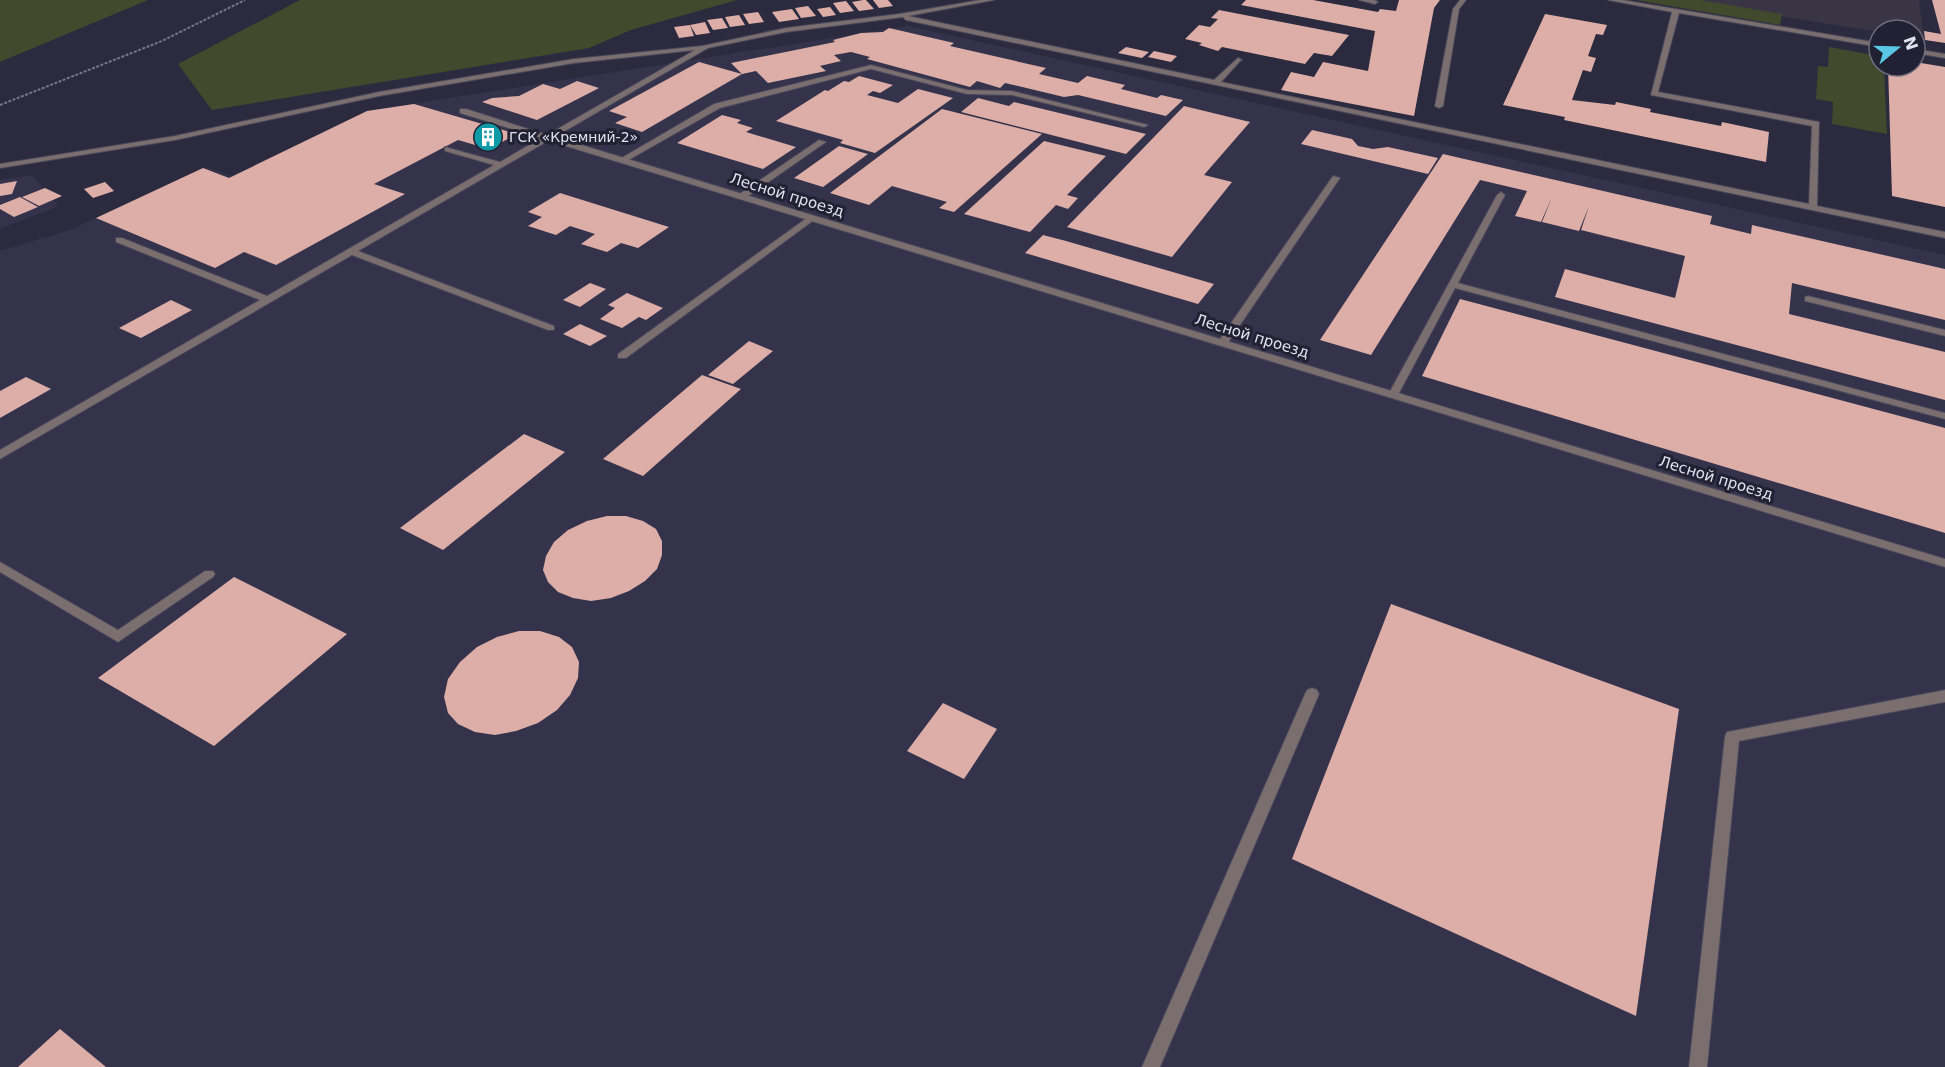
<svg xmlns="http://www.w3.org/2000/svg" width="1945" height="1067" font-family="'DejaVu Sans',sans-serif">
<style>
.built{fill:#35334c}
.medical{fill:#3a3545}
.green{fill:#414a2c}
.building{fill:#dcaea7}
.lines{fill:none;stroke-linecap:round;stroke-linejoin:round}
.service-casing{stroke:#48475a;stroke-width:2}
.minor-casing{stroke:#48475a;stroke-width:2}
.path{stroke:#778;stroke-width:2;stroke-dasharray:3 1.5;stroke-linecap:butt}
.service{fill:#7a6e6f;fill-rule:evenodd}
.minor{fill:#7a6e6f;fill-rule:evenodd}
.labels{text-anchor:middle;dominant-baseline:central;stroke-width:6;stroke-linejoin:round;paint-order:stroke}
.far-poi-label{font-size:14px;fill:#e1e1ee;stroke:#222033;text-anchor:start}
.street-label{font-size:15px;fill:#e1e1ee;stroke:#222033}
</style>
<rect width="100%" height="100%" fill="#2b2a3e"/>
<!-- built -->
<g class="built">
<polygon points="908,26 1945,255 1945,1067 0,1067 0,251 70,230 205,167 232,176 367,111"/>
<polygon points="32,175 59,206 0,229 0,180"/>
</g>
<!-- medical -->
<polygon class="medical" points="1679,0 1919,0 1924,40 1915,38 1915,30 1879,30 1879,32"/>
<!-- green -->
<g class="green">
<polygon points="0,0 148,0 0,62"/>
<polygon points="300,0 737,0 631,30 589,48 212,110 178,64"/>
<polygon points="1636,0 1700,0 1782,14 1780,25"/>
<polygon points="1829,47 1879,56 1879,66 1884,66 1887,134 1832,124 1833,102 1816,99 1818,66 1828,67"/>
</g>
<!-- building -->
<g class="building">
<polygon points="863,0 866,0 874,9 859,11 852,2"/>
<polygon points="873,0 888,0 893,6 879,8"/>
<polygon points="1246,0 1313,0 1378,12 1380,9 1396,11 1399,0 1440,0 1434,8 1414,116 1281,90 1291,72 1314,77 1323,62 1368,71 1375,31 1241,5"/>
<polygon points="1932,0 1945,0 1945,43 1925,40 1924,31 1941,34"/>
<polygon points="846,1 854,11 840,13 833,3"/>
<polygon points="808,6 816,16 801,18 795,8"/>
<polygon points="830,7 836,15 823,17 817,9"/>
<polygon points="792,9 799,19 779,22 772,12"/>
<polygon points="1219,10 1349,35 1332,56 1314,53 1305,64 1222,47 1218,51 1199,45 1202,43 1185,39 1199,25 1210,27 1218,19 1211,18"/>
<polygon points="758,12 764,22 749,24 743,14"/>
<polygon points="1545,14 1607,25 1603,35 1596,34 1588,56 1596,58 1591,72 1583,70 1572,100 1615,105 1616,102 1651,109 1650,112 1721,126 1722,122 1769,132 1766,162 1564,120 1565,117 1503,105"/>
<polygon points="739,15 745,25 730,27 725,17"/>
<polygon points="722,18 728,28 713,30 707,20"/>
<polygon points="705,22 710,33 696,35 690,25"/>
<polygon points="690,25 694,36 679,38 674,27"/>
<polygon points="889,28 954,43 950,46 1046,68 1039,74 1078,83 1087,76 1125,85 1121,89 1157,98 1161,95 1183,100 1166,116 1078,95 1064,97 1005,83 1000,88 977,81 970,87 867,59 870,57 851,52 834,55 841,61 820,66 826,71 768,83 756,71 742,74 731,63 835,42 833,40 861,33 883,32"/>
<polygon points="1126,47 1149,52 1142,58 1118,53"/>
<polygon points="1154,51 1177,56 1171,62 1148,57"/>
<polygon points="699,62 742,74 642,132 615,123 627,117 609,111"/>
<polygon points="1915,62 1945,67 1945,207 1892,196 1888,66 1915,66"/>
<polygon points="859,76 893,85 880,93 873,91 867,95 898,103 918,89 953,98 875,153 840,143 843,140 776,121 825,90 828,91 844,81 849,82"/>
<polygon points="577,81 599,88 537,120 482,102 492,98 519,96 543,84 560,89"/>
<polygon points="978,98 1009,106 1014,102 1146,134 1126,154 961,112"/>
<polygon points="414,104 517,134 489,149 458,140 374,184 405,194 276,265 244,252 215,268 96,218 203,168 229,178 367,111"/>
<polygon points="1184,106 1250,122 1204,175 1232,182 1172,257 1067,227"/>
<polygon points="942,109 1042,134 954,212 939,208 947,202 892,186 869,205 830,193"/>
<polygon points="722,115 741,120 737,123 753,128 746,132 796,147 763,169 677,143"/>
<polygon points="1312,130 1352,139 1358,146 1373,149 1388,147 1438,158 1428,174 1301,144"/>
<polygon points="1044,141 1106,156 1067,195 1078,198 1068,209 1056,205 1030,232 964,214"/>
<polygon points="839,146 868,154 823,187 794,178"/>
<polygon points="1443,154 1712,216 1710,224 1751,234 1752,225 1945,269 1945,320 1792,283 1789,314 1945,352 1945,400 1555,297 1565,269 1675,298 1685,256 1581,230 1589,206 1579,231 1542,222 1552,197 1541,222 1515,216 1527,191 1480,180 1371,355 1320,340"/>
<polygon points="17,181 12,194 0,196 0,184"/>
<polygon points="105,182 114,191 93,198 84,189"/>
<polygon points="45,188 62,196 39,206 22,197"/>
<polygon points="560,193 669,227 638,248 621,243 607,252 581,244 595,234 570,226 556,235 528,226 542,217 528,212"/>
<polygon points="20,197 38,207 14,217 0,209 0,205"/>
<polygon points="1043,235 1066,241 1214,284 1198,304 1025,253"/>
<polygon points="590,283 606,289 580,307 563,300"/>
<polygon points="627,293 663,308 646,320 639,317 622,328 600,319 615,308 608,305"/>
<polygon points="1460,299 1945,428 1945,533 1422,376"/>
<polygon points="171,300 192,310 141,338 119,328"/>
<polygon points="580,324 607,336 590,346 563,334"/>
<polygon points="749,341 773,351 733,384 708,375"/>
<polygon points="702,375 741,389 643,476 603,459"/>
<polygon points="26,377 51,389 0,418 0,391"/>
<polygon points="524,434 565,452 443,550 400,528"/>
<polygon points="607,516 626,516 643,521 656,529 662,541 662,555 657,569 645,581 629,591 611,598 591,601 573,598 558,592 548,582 543,570 546,556 554,542 568,530 587,521"/>
<polygon points="234,577 347,634 214,746 98,678"/>
<polygon points="1391,604 1679,709 1636,1016 1292,859"/>
<polygon points="519,631 540,631 559,637 572,647 579,662 578,678 570,695 557,710 538,723 516,731 495,735 475,732 458,724 448,713 444,697 448,679 460,662 477,647 497,637"/>
<polygon points="943,703 997,729 964,779 907,751"/>
<polygon points="60,1029 106,1067 18,1067"/>
</g>
<g class="lines">
<!-- service casing -->
<g class="service-casing">
<g id="service">
<polygon points="980,0 994,0 908,16 1214,80 1238,58 1242,60 1240,61 1221,82 1809,204 1812,126 1651,95 1672,12 1608,0 1622,0 1879,43 1879,47 1679,13 1658,92 1819,122 1817,206 1945,232 1945,238 906,20 903,17 786,32 708,48 358,251 554,326 554,330 548,330 352,255 0,459 0,450 260,300 116,242 116,238 122,238 267,296 494,165 445,151 445,147 500,162 541,138 460,113 460,109 466,109 547,135 695,50 574,63 379,96 175,140 0,168 0,164 175,136 379,92 574,59 702,46 786,28 899,14"/>
<polygon points="1359,0 1374,0 1378,2 1375,4"/>
<polygon points="1460,0 1466,0 1459,9 1443,106 1439,108 1435,106 1453,9"/>
<polygon points="1915,49 1945,54 1945,58 1915,53"/>
<polygon points="871,65 967,90 1012,91 1148,125 1144,127 1012,95 967,94 871,69 720,108 625,162 618,160 714,104"/>
<polygon points="819,140 826,142 744,199 738,199 738,195"/>
<polygon points="1333,176 1340,178 1227,344 1219,344 1218,342"/>
<polygon points="1501,192 1505,195 1458,283 1945,413 1945,419 1455,288 1398,395 1397,397 1389,397 1388,395 1497,195"/>
<polygon points="811,215 815,218 814,220 626,358 618,358 618,354"/>
<polygon points="1808,296 1945,330 1945,336 1805,301 1805,297"/>
<polygon points="0,562 118,630 205,571 213,571 215,574 213,577 118,642 0,572"/>
<polygon points="1312,688 1317,690 1319,694 1160,1067 1142,1067 1305,694 1307,690"/>
<polygon points="1945,690 1945,702 1739,741 1707,1067 1689,1067 1725,736 1727,732"/>
</g>
</g>
<!-- minor casing -->
<g class="minor-casing">
<polygon id="minor" points="546,136 552,136 1945,559 1945,567 546,140"/>
</g>
<!-- path -->
<polyline class="path" points="0,105 162,41 245,0"/>
<!-- service -->
<use href="#service" class="service"/>
<!-- minor -->
<use href="#minor" class="minor"/>
</g>
<!-- icons -->
<defs>
<g id="building-disc" transform="scale(1.5)"><circle r="9.5" fill="#0f9aa8" stroke="#222033"/><path d="M-4-6H4V6H1V3H-1V6H-4ZM-2.5-4.3h1.7v1.8h-1.7ZM.8-4.3h1.7v1.8H.8ZM-2.5-1h1.7V.8h-1.7ZM.8-1h1.7V.8H.8Z" fill="#fff"/></g>
</defs>
<g fill-rule="evenodd">
<use href="#building-disc" x="488" y="137"/>
</g>
<g class="labels">
<!-- far-poi labels -->
<g class="far-poi-label">
<text x="509" y="137">ГСК «Кремний-2»</text>
</g>
<!-- street labels -->
<g class="street-label">
<text transform="translate(787 195) rotate(17)">Лесной проезд</text>
<text transform="translate(1252 336) rotate(17)">Лесной проезд</text>
<text transform="translate(1716 478) rotate(17)">Лесной проезд</text>
</g>
</g>
<!-- north arrow -->
<g transform="translate(1897 48) rotate(71)"><circle r="28" fill="#222033" stroke="#6e6d7e" stroke-width="1.5"/>
<path d="M0-4.5L10 22L0 15L-10 22Z" fill="#5ac8e5"/>
<text y="-9" font-size="16" font-weight="bold" text-anchor="middle" fill="#e1e1ee">N</text>
</g>
</svg>
